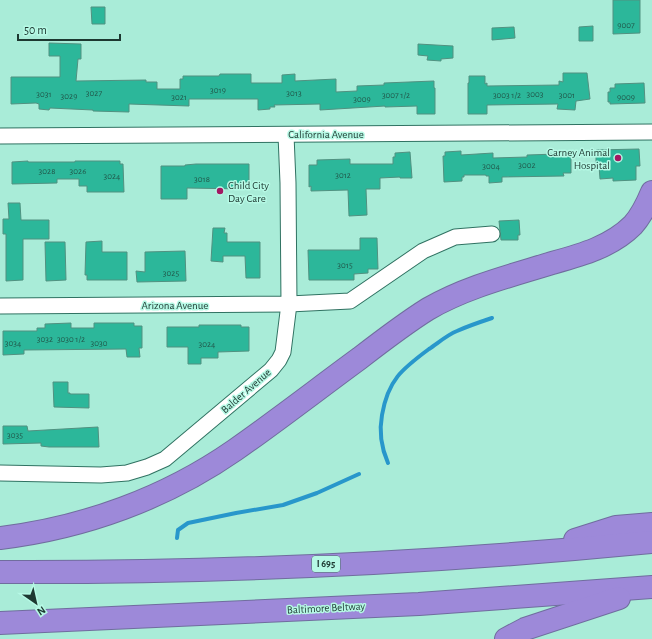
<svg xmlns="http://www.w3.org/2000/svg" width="652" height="639" font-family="'Alegreya Sans',sans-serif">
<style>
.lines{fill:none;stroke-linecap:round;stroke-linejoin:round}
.stream{stroke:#2897cb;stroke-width:4}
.building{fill:#2cb79a;stroke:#519180}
.minor-casing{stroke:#307262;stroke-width:17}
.highway-casing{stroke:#706d9e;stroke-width:24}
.minor{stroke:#fff;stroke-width:15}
.highway{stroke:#9d89d9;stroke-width:22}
.poi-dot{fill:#a21862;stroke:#b6f9e5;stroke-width:1.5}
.labels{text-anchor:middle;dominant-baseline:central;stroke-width:3;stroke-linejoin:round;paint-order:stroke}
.number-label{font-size:9px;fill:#21584b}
.shield{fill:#b6f9e5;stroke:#4b7267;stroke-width:1}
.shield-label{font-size:10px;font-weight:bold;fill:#1d3831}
.street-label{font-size:11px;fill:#1d3831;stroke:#b6f9e5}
.poi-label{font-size:11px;fill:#1d3831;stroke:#b6f9e5;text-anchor:end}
</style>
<rect width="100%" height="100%" fill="#a9ecd8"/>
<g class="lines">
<!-- stream -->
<g class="stream">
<path d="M 388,463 C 381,447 379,431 382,415 C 388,380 402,369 429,349 C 438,343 447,335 457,331 C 468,326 480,322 492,318"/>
<polyline points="177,538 178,530 188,523 236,513 283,505 317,493 359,474"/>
</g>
</g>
<!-- building -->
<g class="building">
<polygon points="613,0 640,0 640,33 613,34"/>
<polygon points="91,7 105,7 105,24 92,24"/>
<polygon points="593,26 593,41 579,41 579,27"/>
<polygon points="514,27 515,38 492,40 492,28"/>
<polygon points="49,43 81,44 81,59 78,59 76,81 146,80 146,82 157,82 157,89 180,89 180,79 183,79 183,76 219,76 220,74 251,74 251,83 282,83 282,75 295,74 295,81 336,79 336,92 357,91 357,86 384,85 384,83 434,81 434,88 435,88 435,114 417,114 417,106 385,107 385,106 320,110 320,104 274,105 275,107 270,107 270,109 258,110 258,99 189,99 189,106 129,104 129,112 93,111 93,110 50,108 49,110 39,109 39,104 36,103 11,104 11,77 60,77 60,56 49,56"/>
<polygon points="418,44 453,46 453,58 441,59 441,61 427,60 428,56 418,55"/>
<polygon points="563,73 587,73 590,99 576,101 575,110 557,109 558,104 487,105 487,114 468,114 468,83 469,83 469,76 485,76 485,84 487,83 487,86 559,85 559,81 563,82"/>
<polygon points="644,83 645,103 610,104 610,102 608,102 608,92 610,92 610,88 615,88 615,84"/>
<polygon points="639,149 640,166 636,166 636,180 613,181 613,178 600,179 599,166 596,166 596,150"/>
<polygon points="461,151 461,155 493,153 493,158 527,157 527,155 557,154 557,152 569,152 569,155 571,155 571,173 563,173 564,176 502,177 502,182 489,183 489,176 486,176 486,175 464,175 464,177 462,177 462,181 444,182 443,156 445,156 445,152"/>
<polygon points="410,152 412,178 400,178 400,177 380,178 380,189 366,189 367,215 349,216 348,190 311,191 311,186 309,187 309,165 317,165 317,160 350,159 350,164 393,164 393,157 395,157 395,153"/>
<polygon points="28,161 28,162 75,162 75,161 120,161 120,164 123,164 124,192 87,192 87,186 79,186 79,179 57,179 57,183 12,184 12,162"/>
<polygon points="196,164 249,164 249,182 243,182 243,189 187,188 187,199 161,199 161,166 185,166 185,165"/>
<polygon points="8,203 20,203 21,220 49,220 49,239 23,239 23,280 6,281 6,234 3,234 3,219 9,219"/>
<polygon points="519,220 520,235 518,235 518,240 501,240 499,221"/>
<polygon points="213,228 225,228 224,233 227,233 227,242 260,242 260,278 246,278 245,256 223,256 223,262 211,261"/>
<polygon points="360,238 377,238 378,269 368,269 368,273 354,274 354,280 309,280 308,250 360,250"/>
<polygon points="102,241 102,252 127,252 127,280 87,280 87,275 85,275 86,242"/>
<polygon points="45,242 65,242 66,280 46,281"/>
<polygon points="185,251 186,281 137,282 136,271 145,272 145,252"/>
<polygon points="71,323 71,328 94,328 94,323 134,323 134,326 142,326 142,348 139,348 140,357 127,357 126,349 24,350 24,354 3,355 3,331 37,331 37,328 45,328 45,324"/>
<polygon points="199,325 241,325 241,327 249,327 249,351 218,352 218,358 201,358 201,364 188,364 188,347 167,347 167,327 199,327"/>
<polygon points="53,382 68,382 68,393 70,393 70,394 89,394 89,408 54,407"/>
<polygon points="3,426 27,426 28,431 98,427 99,447 49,447 41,446 41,443 3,444"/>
</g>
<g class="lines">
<!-- minor casing -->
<g class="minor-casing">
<g id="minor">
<polyline points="0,136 652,132"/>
<polyline points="0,306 289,304 350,301 423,251 455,237 492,234"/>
<polyline points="0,473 101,475 127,473 147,467 165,459 271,370 279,360 283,352 289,304 288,183 286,135"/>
</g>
</g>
<!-- highway casing -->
<g class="highway-casing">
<g id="highway">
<path d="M 0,538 C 84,528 166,498 235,450 C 278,420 319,388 360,358 C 382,341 404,324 428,309 C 466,287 510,276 552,263 C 581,255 611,247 633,225 C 642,215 647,204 652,192"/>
<polyline points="575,540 616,527 652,524"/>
<path d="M 0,572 C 217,573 436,563 652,542"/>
<polyline points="0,623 419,604 652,587"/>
<polyline points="506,639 525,629 619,598"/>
</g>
</g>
<!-- minor -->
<use href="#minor" class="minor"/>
<!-- highway -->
<use href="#highway" class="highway"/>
</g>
<!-- markers -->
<g class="poi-dot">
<circle cx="618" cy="158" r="4"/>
<circle cx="220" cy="191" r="4"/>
</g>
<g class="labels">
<!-- number labels -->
<g class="number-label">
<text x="626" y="25">9007</text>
<text x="218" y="90">3019</text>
<text x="94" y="93">3027</text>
<text x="294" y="93">3013</text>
<text x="44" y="94">3031</text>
<text x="535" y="94">3003</text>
<text x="396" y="95">3007 1/2</text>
<text x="507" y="95">3003 1/2</text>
<text x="567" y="95">3001</text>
<text x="69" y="96">3029</text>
<text x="179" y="97">3021</text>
<text x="626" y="97">9009</text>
<text x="362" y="99">3009</text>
<text x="527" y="165">3002</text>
<text x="491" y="166">3004</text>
<text x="47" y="171">3028</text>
<text x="78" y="171">3026</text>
<text x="343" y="175">3012</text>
<text x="112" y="176">3024</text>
<text x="202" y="179">3018</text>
<text x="345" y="265">3015</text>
<text x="171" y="273">3025</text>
<text x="45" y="339">3032</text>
<text x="71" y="339">3030 1/2</text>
<text x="13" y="343">3034</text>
<text x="99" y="343">3030</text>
<text x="207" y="344">3024</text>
<text x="15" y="435">3035</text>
</g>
<!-- shield labels -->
<rect class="shield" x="312" y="556" width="28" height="16" rx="3"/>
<g class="shield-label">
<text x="326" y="564">I 695</text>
</g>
<!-- street labels -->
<g class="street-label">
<text x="326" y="134">California Avenue</text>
<text x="175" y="305">Arizona Avenue</text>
<text transform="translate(246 391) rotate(-41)">Balder Avenue</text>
<text transform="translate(326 608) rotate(-3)">Baltimore Beltway</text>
</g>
<!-- poi labels -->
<g class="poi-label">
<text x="610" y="152">Carney Animal<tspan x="610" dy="13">Hospital</tspan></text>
<text x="228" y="185" text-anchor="start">Child City<tspan x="228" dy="13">Day Care</tspan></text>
</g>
</g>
<!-- north arrow -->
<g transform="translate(36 603) rotate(146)" stroke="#b6f9e5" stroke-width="3" paint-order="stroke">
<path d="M0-3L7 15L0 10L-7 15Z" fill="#1d3831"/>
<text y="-6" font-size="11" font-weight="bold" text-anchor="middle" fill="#1d3831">N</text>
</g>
<!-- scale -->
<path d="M18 34v6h102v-6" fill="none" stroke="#1d3831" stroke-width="2"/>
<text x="24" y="34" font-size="12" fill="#1d3831" stroke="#b6f9e5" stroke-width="3" paint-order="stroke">50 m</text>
</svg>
